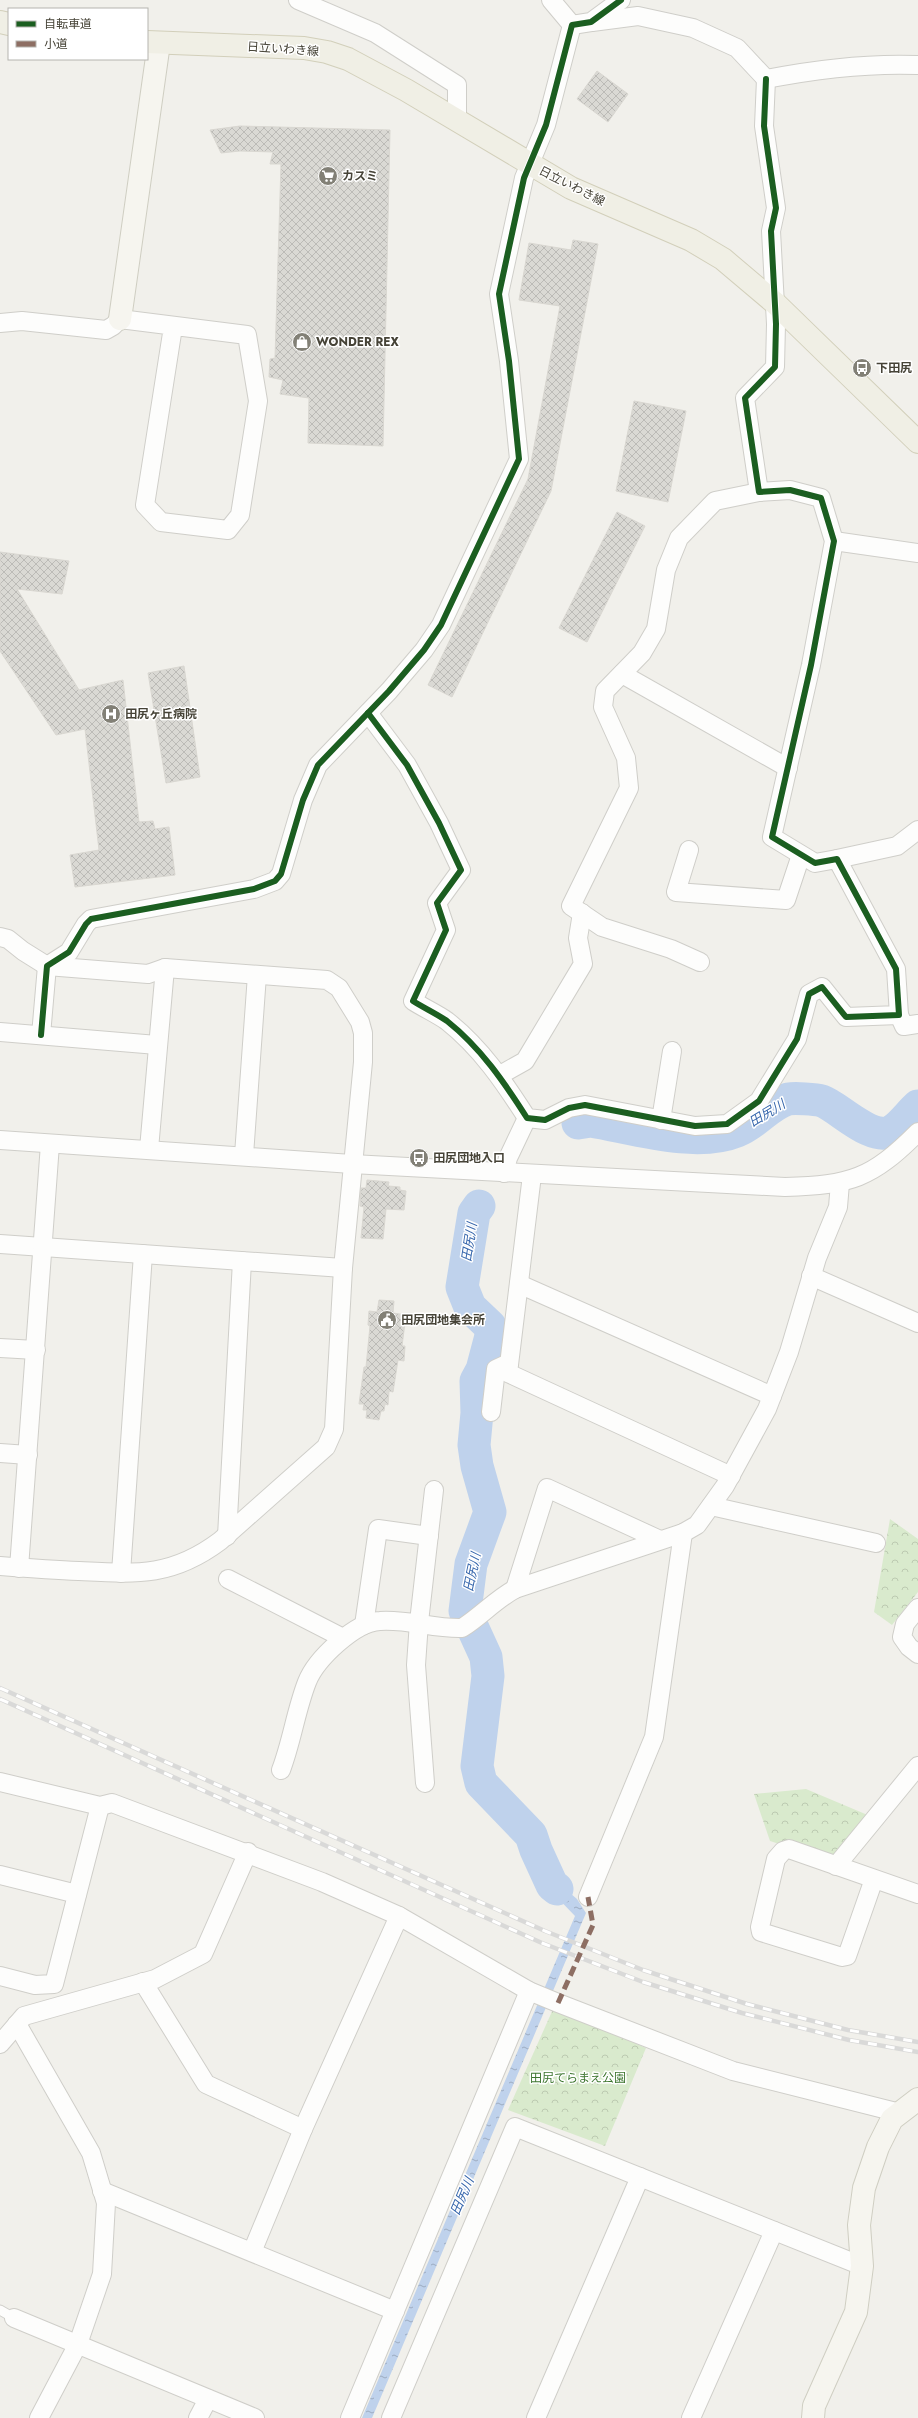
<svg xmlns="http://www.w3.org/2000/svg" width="918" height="2418" font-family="Jost,'Noto Sans JP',sans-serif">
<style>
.forest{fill:url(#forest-crowns)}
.water{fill:url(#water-ripples)}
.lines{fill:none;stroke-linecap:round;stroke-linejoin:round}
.river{stroke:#bfd2ec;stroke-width:33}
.building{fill:url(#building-cross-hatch);stroke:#d9d7d1}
.lane-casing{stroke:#cfcec9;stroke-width:11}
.street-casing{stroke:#cfcec9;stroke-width:20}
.secondary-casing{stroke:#cfcec2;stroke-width:24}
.primary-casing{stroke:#d2cfba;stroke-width:24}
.lane{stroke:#fdfdfc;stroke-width:9}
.street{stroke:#fdfdfc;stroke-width:18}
.secondary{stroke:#f6f5ef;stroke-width:22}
.primary{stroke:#f0efe5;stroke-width:22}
.rail-casing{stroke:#d9d9d8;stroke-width:4.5}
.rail{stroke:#fff;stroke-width:3;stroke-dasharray:9;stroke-linecap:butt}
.quiet{stroke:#8d6e63;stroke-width:5;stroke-dasharray:10 5;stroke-linecap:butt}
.cycleway-casing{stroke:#fff;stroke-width:8}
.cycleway{stroke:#1b5e20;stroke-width:6}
.labels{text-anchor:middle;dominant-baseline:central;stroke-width:3;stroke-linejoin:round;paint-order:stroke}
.street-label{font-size:12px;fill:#464337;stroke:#fff}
.poi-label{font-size:12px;font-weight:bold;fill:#464337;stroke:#fff;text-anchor:start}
.park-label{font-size:12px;fill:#3c752e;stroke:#fff}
.water-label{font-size:13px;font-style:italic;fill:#3666ac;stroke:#fff}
</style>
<defs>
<pattern id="forest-crowns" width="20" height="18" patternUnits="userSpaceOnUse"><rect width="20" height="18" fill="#d9eacd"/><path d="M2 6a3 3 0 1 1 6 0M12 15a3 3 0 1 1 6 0" fill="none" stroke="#bccab1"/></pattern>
<pattern id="water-ripples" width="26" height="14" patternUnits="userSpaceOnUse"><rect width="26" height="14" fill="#bfd2ec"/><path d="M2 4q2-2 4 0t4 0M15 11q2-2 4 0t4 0" fill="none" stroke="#9dacc0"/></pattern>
<pattern id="building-cross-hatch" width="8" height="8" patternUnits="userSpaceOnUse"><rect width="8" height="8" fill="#dad9d4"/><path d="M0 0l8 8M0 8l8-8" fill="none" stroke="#bcbbb7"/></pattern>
</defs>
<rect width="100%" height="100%" fill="#f1f0eb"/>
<!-- forest -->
<g class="forest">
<polygon points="890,1519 918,1539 918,1592 892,1625 874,1612"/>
<polygon points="806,1789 870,1816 835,1862 770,1841 754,1794"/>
<polygon points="554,2007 646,2048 605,2146 508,2110"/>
</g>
<!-- water -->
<polygon class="water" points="541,1847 557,1882 577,1899 586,1913 372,2418 362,2418 575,1916 547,1887 531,1852"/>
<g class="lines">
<!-- river -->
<g class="river">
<path d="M 578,1123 L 591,1121 C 633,1128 696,1148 737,1131 C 756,1124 768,1105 788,1099 C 795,1098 815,1099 822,1101 C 839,1107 871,1142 892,1131 C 901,1126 910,1113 918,1106"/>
<polyline points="479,1206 474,1213 462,1287 470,1307 490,1326 491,1336 482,1370 476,1381 477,1413 474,1445 477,1466 490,1512 471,1564 465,1611 486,1657 488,1676 477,1766 481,1783 531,1835 536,1850 552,1885 557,1889"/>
</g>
</g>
<!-- building -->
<g class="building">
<polygon points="597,71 628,94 608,122 577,99"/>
<polygon points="240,126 390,130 383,446 308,443 309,398 280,394 283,380 269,377 270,359 275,358 281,164 270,164 273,152 240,151 221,153 210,130"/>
<polygon points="573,240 598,244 551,491 452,697 428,685 528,479 560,306 519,300 529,243 571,250"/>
<polygon points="634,401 686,411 668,502 616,491"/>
<polygon points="617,512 645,526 587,642 559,628"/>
<polygon points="0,552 69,561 62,594 17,589 79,690 123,680 139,822 153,821 155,829 169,827 175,875 75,887 70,855 99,850 85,729 56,735 0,651"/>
<polygon points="184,666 200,777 166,783 148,673"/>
<polygon points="367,1180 389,1182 388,1186 400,1187 400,1190 406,1191 404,1210 386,1209 383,1239 361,1238 364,1207 360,1206 361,1188 366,1188"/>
<polygon points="379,1300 394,1301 393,1313 406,1315 402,1346 405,1346 404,1361 398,1360 393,1392 389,1391 388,1405 385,1404 384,1411 381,1411 379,1420 366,1418 367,1410 363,1410 364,1404 359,1404 364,1367 366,1367 370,1326 368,1325 369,1311 377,1312"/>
</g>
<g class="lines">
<!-- lane casing -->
<g class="lane-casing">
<polyline id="lane" points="0,2310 14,2318"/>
</g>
<!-- street casing -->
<g class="street-casing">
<g id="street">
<polyline points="298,0 375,33 457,85 457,120"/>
<polyline points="551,0 572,25"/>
<path d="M 592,22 L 638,16 L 693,28 L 737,48 L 766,79 C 817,69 867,63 918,65"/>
<polyline points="0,323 22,321 106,330 113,326 120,319 247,335 258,401 240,515 228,530 161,522 145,505 173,327"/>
<polyline points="834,541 918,553"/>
<polyline points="622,674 788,768"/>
<path d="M 368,713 L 407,765 L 439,823 L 461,870 L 437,903 L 446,930 L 413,1001 C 424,1008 437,1014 447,1021 C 481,1048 504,1082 527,1118 L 545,1120 L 569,1108 L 585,1105 L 695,1126 L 727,1124 L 759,1101 L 797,1039 L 809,994 L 822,987 L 846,1017 L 899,1015 L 896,969 L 837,859 L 815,863 L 772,837 L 811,665 L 834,541 L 821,498 L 790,490 L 759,492 L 745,398 L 775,367 L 776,324 L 771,231 L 776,208 L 764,126 L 766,79"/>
<polyline points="689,850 676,892 786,900 801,855"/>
<polyline points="837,859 897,846 918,830"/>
<path d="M 0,937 L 8,939 L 23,951 L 47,966 L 148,974 L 165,968 L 327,980 L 339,988 L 360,1022 L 363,1033 L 363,1062 L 343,1268 L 334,1429 L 326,1447 L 220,1541 C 172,1577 137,1574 79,1571 C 53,1570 26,1568 0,1566"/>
<polyline points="700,962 671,949 602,927 571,906 629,788 626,758 603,707 605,691 642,653 656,629 666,570 679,538 715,501 759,492"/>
<polyline points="899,1015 904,1026 918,1024"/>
<polyline points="0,1032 157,1045"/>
<polyline points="41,1035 47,966 69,952 86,924 91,919 254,889 275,881 281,874 303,800 318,765 389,691 424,650 441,625 519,459 509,361 499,294 524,178 546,125 572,25 591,22 621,0"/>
<polyline points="500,1075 525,1061 583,964 578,938 582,913"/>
<polyline points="661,1120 672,1051"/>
<path d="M 0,1140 L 352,1164 L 785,1187 C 851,1185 871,1179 918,1132"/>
<polyline points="149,1149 165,968"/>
<polyline points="244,1155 257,975"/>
<polyline points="504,1173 508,1158 527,1118"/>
<polyline points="532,1175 508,1373 731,1476"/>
<polyline points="0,1244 343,1268"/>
<polyline points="811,1276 918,1323"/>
<polyline points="519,1284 772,1396"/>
<polyline points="0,1348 36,1350"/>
<polyline points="491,1412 496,1369 509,1363"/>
<polyline points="0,1453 28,1455"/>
<polyline points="711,1506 876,1543"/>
<polyline points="227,1536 242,1261"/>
<polyline points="19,1568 50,1144"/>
<polyline points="121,1573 143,1254"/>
<polyline points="228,1579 343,1638"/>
<polyline points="515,1589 547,1488 660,1540"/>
<polyline points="918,1608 905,1624 902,1637 909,1647 918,1654"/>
<polyline points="364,1625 378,1529 429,1536"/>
<path d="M 281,1770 C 292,1741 296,1710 307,1682 C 316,1659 355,1622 380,1621 C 408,1619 434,1629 462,1628 C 481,1616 495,1600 515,1589 L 683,1533 L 697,1525 L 725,1486 L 767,1409 L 789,1352 L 817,1258 L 838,1207 L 840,1183"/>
<polyline points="0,1782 100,1806 112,1803 322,1882 399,1916 529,1991 558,2003 733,2071 900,2113"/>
<polyline points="425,1783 416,1665 419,1622 434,1490"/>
<polyline points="836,1866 918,1766"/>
<polyline points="0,1875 77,1894"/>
<polyline points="874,1879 847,1956 842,1957 761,1932 760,1927 776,1859 783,1851 789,1849 918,1894"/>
<polyline points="588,1897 654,1737 683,1533"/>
<polyline points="0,1976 35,1985 54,1984 100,1806"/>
<polyline points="143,1982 206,2084 303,2129"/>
<polyline points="17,2024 91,2153 106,2203 102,2274 78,2344 39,2418"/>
<polyline points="0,2044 24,2016 155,1979 203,1954 248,1852"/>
<polyline points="102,2191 395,2311"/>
<polyline points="252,2252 303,2129 399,1916"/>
<polyline points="14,2318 255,2418"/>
<polyline points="198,2418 208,2399"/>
<polyline points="350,2418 529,1991"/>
<polyline points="391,2418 515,2127 862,2266"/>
<polyline points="536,2418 640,2177"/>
<polyline points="691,2418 774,2231"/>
</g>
</g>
<!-- secondary casing -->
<g class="secondary-casing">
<g id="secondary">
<polyline points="120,319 159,43"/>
<polyline points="813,2418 814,2406 856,2312 862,2266 859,2225 864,2188 878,2147 892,2119 918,2099"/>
</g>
</g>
<!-- primary casing -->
<g class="primary-casing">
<g id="primary">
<polyline points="0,22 9,24"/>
<polyline points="147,42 304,48 327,52 348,59 406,90 571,188 691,240 723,259 775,303 918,442"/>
</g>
</g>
<!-- lane -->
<use href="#lane" class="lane"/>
<!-- street -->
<use href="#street" class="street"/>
<!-- secondary -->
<use href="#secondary" class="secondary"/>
<!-- primary -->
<use href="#primary" class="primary"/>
<!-- rail casing -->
<g class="rail-casing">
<g id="rail">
<polyline points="0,1688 545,1931 643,1970 747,2004 848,2030 918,2042"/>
<polyline points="0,1699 542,1943 643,1982 742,2013 849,2040 918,2052"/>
</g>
</g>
<!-- rail -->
<use href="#rail" class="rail"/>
<!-- quiet -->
<polyline class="quiet" points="558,2003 593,1925 588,1897"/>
<!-- cycleway casing -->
<g class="cycleway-casing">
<g id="cycleway">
<path d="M 368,713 L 407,765 L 439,823 L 461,870 L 437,903 L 446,930 L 413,1001 C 424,1008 437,1014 447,1021 C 481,1048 504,1082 527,1118 L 545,1120 L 569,1108 L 585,1105 L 695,1126 L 727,1124 L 759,1101 L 797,1039 L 809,994 L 822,987 L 846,1017 L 899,1015 L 896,969 L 837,859 L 815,863 L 772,837 L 811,665 L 834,541 L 821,498 L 790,490 L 759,492 L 745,398 L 775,367 L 776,324 L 771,231 L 776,208 L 764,126 L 766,79"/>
<polyline points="41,1035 47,966 69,952 86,924 91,919 254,889 275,881 281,874 303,800 318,765 389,691 424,650 441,625 519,459 509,361 499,294 524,178 546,125 572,25 591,22 621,0"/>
</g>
</g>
<!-- cycleway -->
<use href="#cycleway" class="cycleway"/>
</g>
<!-- icons -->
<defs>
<g id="supermarket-disc" transform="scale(1)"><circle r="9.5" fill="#828076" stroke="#fff"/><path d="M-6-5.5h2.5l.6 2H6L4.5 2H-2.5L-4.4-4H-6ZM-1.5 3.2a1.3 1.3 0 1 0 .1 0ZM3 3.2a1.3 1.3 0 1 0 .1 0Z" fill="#fff"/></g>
<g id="shop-disc" transform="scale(1)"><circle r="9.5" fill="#828076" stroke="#fff"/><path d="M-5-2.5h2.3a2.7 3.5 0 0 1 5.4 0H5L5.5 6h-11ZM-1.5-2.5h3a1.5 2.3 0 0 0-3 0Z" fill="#fff"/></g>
<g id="bus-disc" transform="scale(1)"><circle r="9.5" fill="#828076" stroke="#fff"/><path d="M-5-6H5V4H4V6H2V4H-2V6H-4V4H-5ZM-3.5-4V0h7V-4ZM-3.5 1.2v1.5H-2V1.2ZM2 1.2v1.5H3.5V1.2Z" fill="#fff"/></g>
<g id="hospital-disc" transform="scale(1)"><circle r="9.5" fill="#828076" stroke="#fff"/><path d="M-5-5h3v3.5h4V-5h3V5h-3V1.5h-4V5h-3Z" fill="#fff"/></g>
<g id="civic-disc" transform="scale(1)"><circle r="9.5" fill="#828076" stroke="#fff"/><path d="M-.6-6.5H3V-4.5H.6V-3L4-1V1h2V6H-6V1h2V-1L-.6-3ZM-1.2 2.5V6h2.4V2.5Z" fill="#fff"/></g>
</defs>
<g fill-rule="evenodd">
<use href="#supermarket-disc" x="328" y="176"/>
<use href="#shop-disc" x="302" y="342"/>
<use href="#bus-disc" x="862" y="368"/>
<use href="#hospital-disc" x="111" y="714"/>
<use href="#bus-disc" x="419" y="1158"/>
<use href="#civic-disc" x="387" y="1320"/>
</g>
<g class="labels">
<!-- street labels -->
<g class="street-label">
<text transform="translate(283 49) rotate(4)">日立いわき線</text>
<text transform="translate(572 186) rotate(27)">日立いわき線</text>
</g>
<!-- poi labels -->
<g class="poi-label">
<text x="342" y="176">カスミ</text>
<text x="316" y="342">WONDER REX</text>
<text x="876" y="368">下田尻</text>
<text x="125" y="714">田尻ヶ丘病院</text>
<text x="433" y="1158">田尻団地入口</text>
<text x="401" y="1320">田尻団地集会所</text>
</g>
<!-- park labels -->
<g class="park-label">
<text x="578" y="2078">田尻てらまえ公園</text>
</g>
<!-- water labels -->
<g class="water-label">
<text transform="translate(767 1113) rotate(-31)">田尻川</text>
<text transform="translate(469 1242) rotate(-81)">田尻川</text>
<text transform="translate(472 1572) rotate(-78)">田尻川</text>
<text transform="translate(462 2196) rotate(-67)">田尻川</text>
</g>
</g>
<!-- legend -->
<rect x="8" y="8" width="140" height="52" fill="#ffffff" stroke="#b5b4af"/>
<rect x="16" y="21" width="20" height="6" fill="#1b5e20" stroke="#b5b4af"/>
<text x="44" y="28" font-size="12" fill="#464337">自転車道</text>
<rect x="16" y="41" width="20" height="6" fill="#8d6e63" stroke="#b5b4af"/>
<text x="44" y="48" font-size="12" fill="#464337">小道</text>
</svg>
